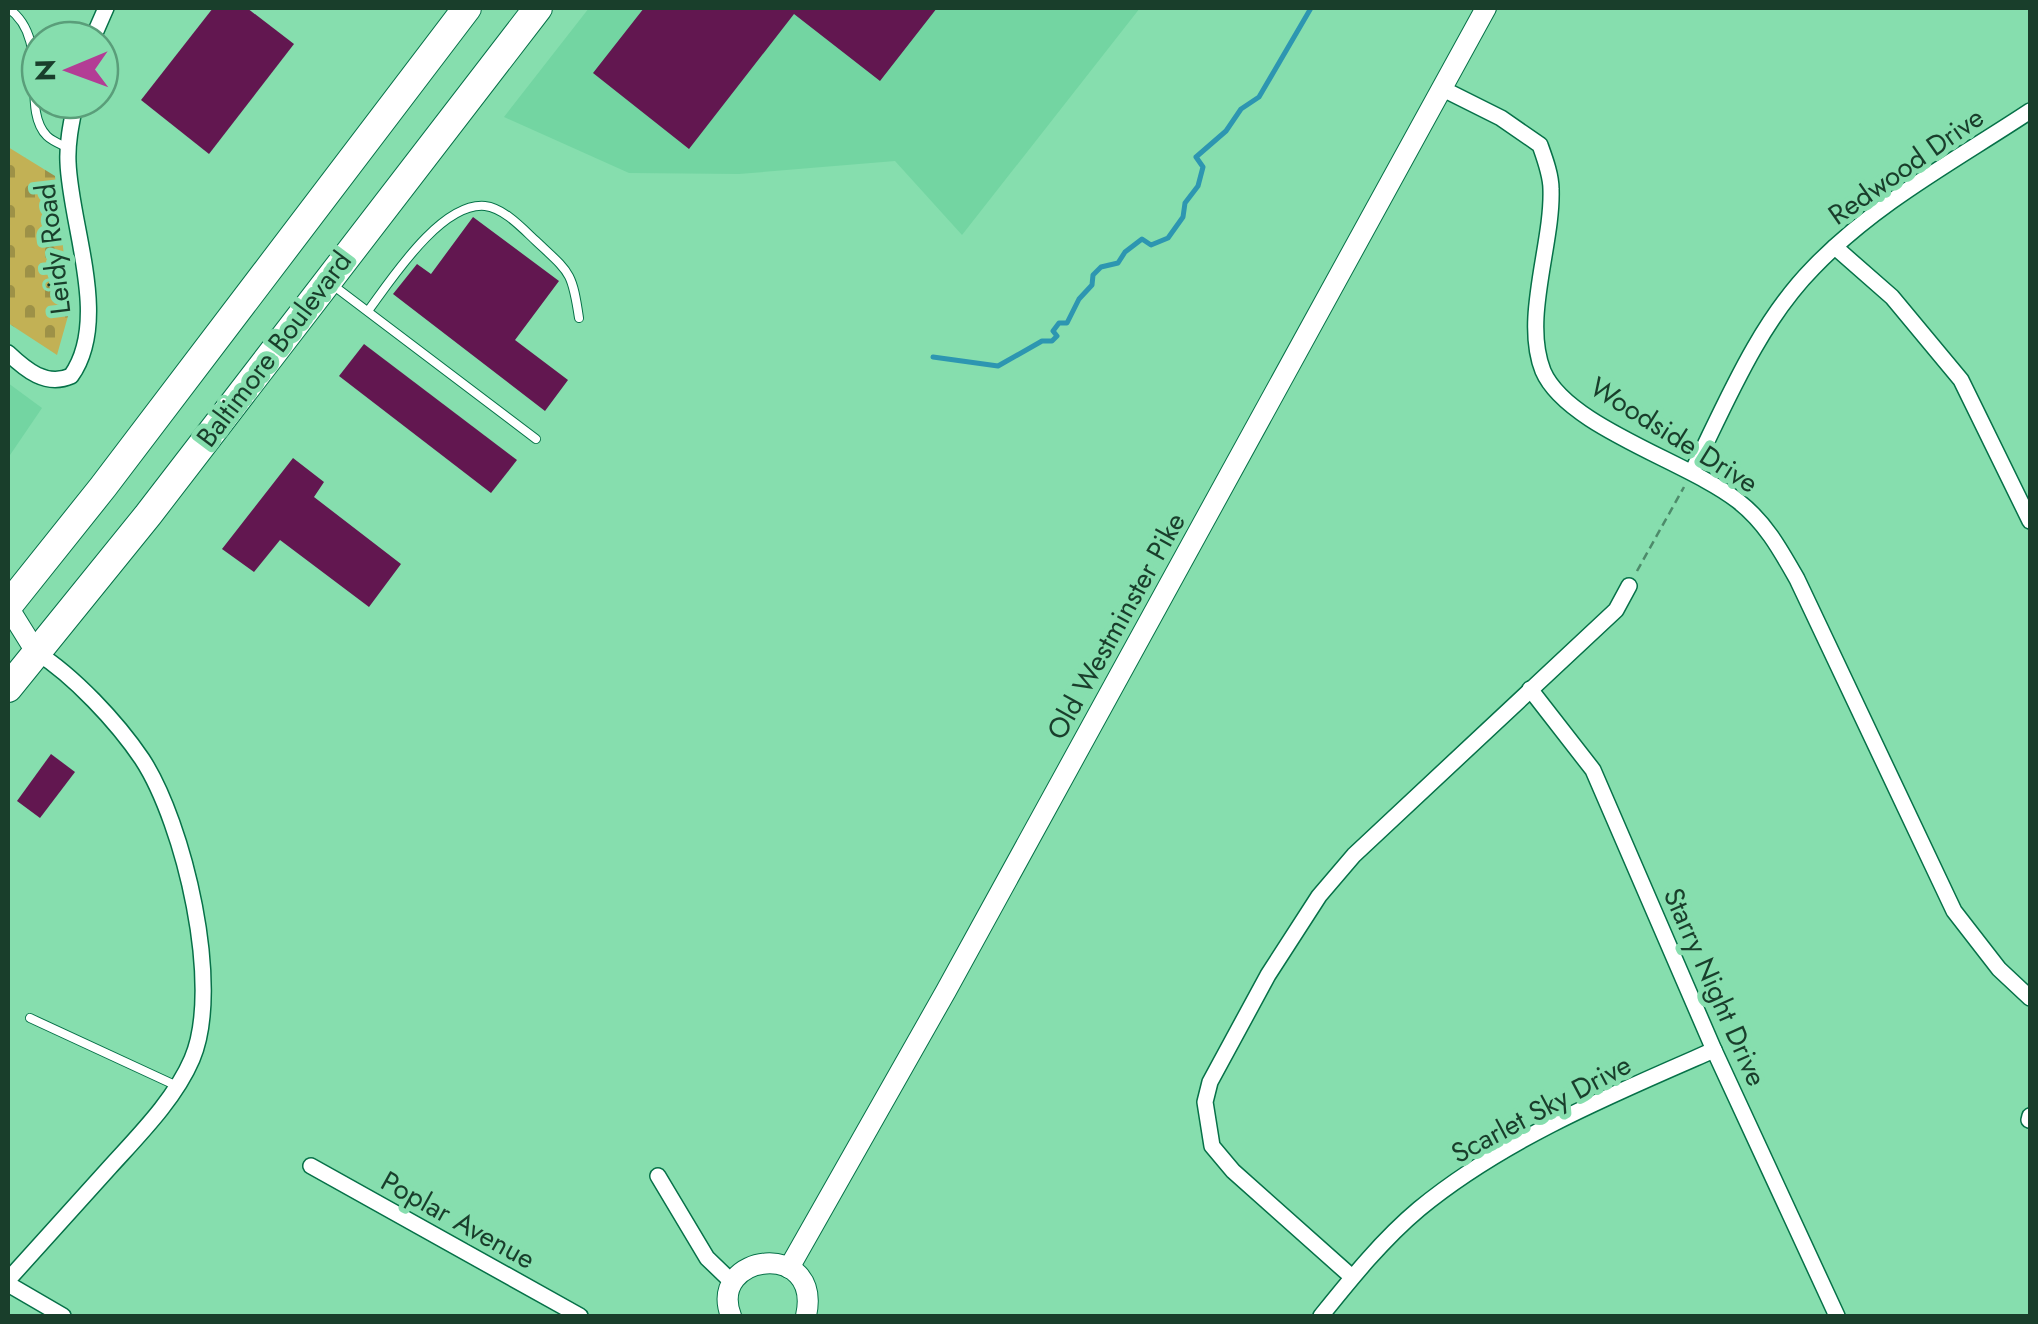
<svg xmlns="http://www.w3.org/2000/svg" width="2038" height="1324" font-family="Jost,sans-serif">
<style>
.built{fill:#73d5a2}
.cemetery{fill:url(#cemetery-stones)}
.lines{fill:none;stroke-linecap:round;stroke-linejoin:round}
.stream{stroke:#2d96b1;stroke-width:5}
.building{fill:#621750}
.lane-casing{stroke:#067148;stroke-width:10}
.street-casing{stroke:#067148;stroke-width:18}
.secondary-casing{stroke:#067148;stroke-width:22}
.highway-casing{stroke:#067148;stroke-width:30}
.path{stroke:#4d8b6a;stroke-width:2.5;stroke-dasharray:8 5;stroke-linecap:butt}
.lane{stroke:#fff;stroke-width:8}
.street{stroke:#fff;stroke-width:15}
.secondary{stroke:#fff;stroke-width:20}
.highway{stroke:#fff;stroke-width:28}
.labels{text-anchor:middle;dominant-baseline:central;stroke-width:10;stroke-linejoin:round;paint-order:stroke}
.street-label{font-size:28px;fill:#193e2b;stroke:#86deae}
</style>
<defs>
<pattern id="cemetery-stones" width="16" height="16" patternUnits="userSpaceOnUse" patternTransform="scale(2.5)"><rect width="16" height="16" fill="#c2b155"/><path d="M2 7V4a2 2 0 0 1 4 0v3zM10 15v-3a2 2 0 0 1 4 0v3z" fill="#9d9147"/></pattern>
</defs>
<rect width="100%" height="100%" fill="#86deae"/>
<!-- built -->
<g class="built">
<polygon points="589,8 1140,8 962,235 895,161 739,174 629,173 504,117"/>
<polygon points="8,383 42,408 8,458"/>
</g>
<!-- cemetery -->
<polygon class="cemetery" points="8,147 55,176 70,309 57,355 8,323"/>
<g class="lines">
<!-- stream -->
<polyline class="stream" points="933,357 998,366 1042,341 1052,341 1057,336 1053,331 1059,323 1067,323 1079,299 1092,285 1093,275 1101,267 1118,263 1125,252 1142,239 1151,245 1168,238 1183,217 1185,203 1198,186 1203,167 1196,157 1226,131 1241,109 1259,97 1311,8"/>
</g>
<!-- building -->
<g class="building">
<polygon points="213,8 247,8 294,44 209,154 141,100"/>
<polygon points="644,8 937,8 880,81 794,14 689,149 593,73"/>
<polygon points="473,217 559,281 515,340 568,380 545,411 393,294 417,264 431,274"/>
<polygon points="364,344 517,460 491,493 339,376"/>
<polygon points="293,458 324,482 314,497 401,564 369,607 280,540 254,572 222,549"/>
<polygon points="51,754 75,772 40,818 17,801"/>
</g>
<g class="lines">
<!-- lane casing -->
<g class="lane-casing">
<g id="lane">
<path d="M 8,8 C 53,40 19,108 47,136 C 52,141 62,145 68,148"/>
<polyline points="334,286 536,439"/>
<path d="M 368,311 C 391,280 441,202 485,206 C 504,208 523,229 536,241 C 570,273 572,271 579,318"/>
<polyline points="30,1018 177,1086"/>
</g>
</g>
<!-- street casing -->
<g class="street-casing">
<g id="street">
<polyline points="92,40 106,8"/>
<path d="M 1441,88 L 1501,118 L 1540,145 C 1545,159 1551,175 1551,189 C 1553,244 1522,319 1543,371 C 1567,427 1689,462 1738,501 C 1765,522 1780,549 1797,579 L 1954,911 L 1999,969 L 2030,998"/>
<polyline points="1835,247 1892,297 1961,380 2030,521"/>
<path d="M 8,353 C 26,370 46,387 71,376 C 111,320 70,225 68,162 C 67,141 72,120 76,100"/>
<path d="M 1692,472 C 1726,403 1758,324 1813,268 C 1875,203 1956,160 2030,111"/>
<polyline points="1530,689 1593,770 1714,1050 1837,1316"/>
<polyline points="2029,1120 2030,1116"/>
<polyline points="311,1166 580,1316"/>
<polyline points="658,1176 707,1258 733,1283"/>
<polyline points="1352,1277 1233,1171 1212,1146 1205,1102 1210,1082 1268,975 1319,896 1354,855 1616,610 1629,586"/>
<path d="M 8,1280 C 42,1242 76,1205 110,1167 C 139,1135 175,1099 192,1059 C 223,987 184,823 142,759 C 117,722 74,676 36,652"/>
<polyline points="8,1284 63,1316"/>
<path d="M 1321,1316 C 1350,1280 1382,1240 1419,1209 C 1504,1139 1613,1094 1714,1050"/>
</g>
</g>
<!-- secondary casing -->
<g class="secondary-casing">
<g id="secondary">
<polyline points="8,607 36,652"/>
<polyline points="789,1268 946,991 1486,8"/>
<path d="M 731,1316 C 707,1253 823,1239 806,1316"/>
</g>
</g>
<!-- highway casing -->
<g class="highway-casing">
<g id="highway">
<polyline points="8,606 103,487 467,8"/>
<polyline points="8,688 148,515 538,8"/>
</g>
</g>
<!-- path -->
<polyline class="path" points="1637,571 1684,487"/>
<!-- lane -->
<use href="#lane" class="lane"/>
<!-- street -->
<use href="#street" class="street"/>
<!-- secondary -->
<use href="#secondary" class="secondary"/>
<!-- highway -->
<use href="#highway" class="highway"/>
</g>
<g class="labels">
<!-- street labels -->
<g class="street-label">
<text transform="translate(1906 166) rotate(-35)">Redwood Drive</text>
<text transform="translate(53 249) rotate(-97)">Leidy Road</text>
<text transform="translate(274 349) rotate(-53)">Baltimore Boulevard</text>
<text transform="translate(1674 435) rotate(32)">Woodside Drive</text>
<text transform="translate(1116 626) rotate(-61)">Old Westminster Pike</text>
<text transform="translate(1715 987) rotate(66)">Starry Night Drive</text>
<text transform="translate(1541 1109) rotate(-28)">Scarlet Sky Drive</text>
<text transform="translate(458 1220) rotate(29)">Poplar Avenue</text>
</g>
</g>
<!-- border -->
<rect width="2038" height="1324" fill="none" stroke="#193e2b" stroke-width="20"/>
<!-- north arrow -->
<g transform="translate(70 70) rotate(269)"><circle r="48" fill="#86deae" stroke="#5a9e7a" stroke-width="2.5"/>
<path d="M0-8L18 38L0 25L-18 38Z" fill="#b33d95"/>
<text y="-15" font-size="28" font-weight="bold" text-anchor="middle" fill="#193e2b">N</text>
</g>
</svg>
